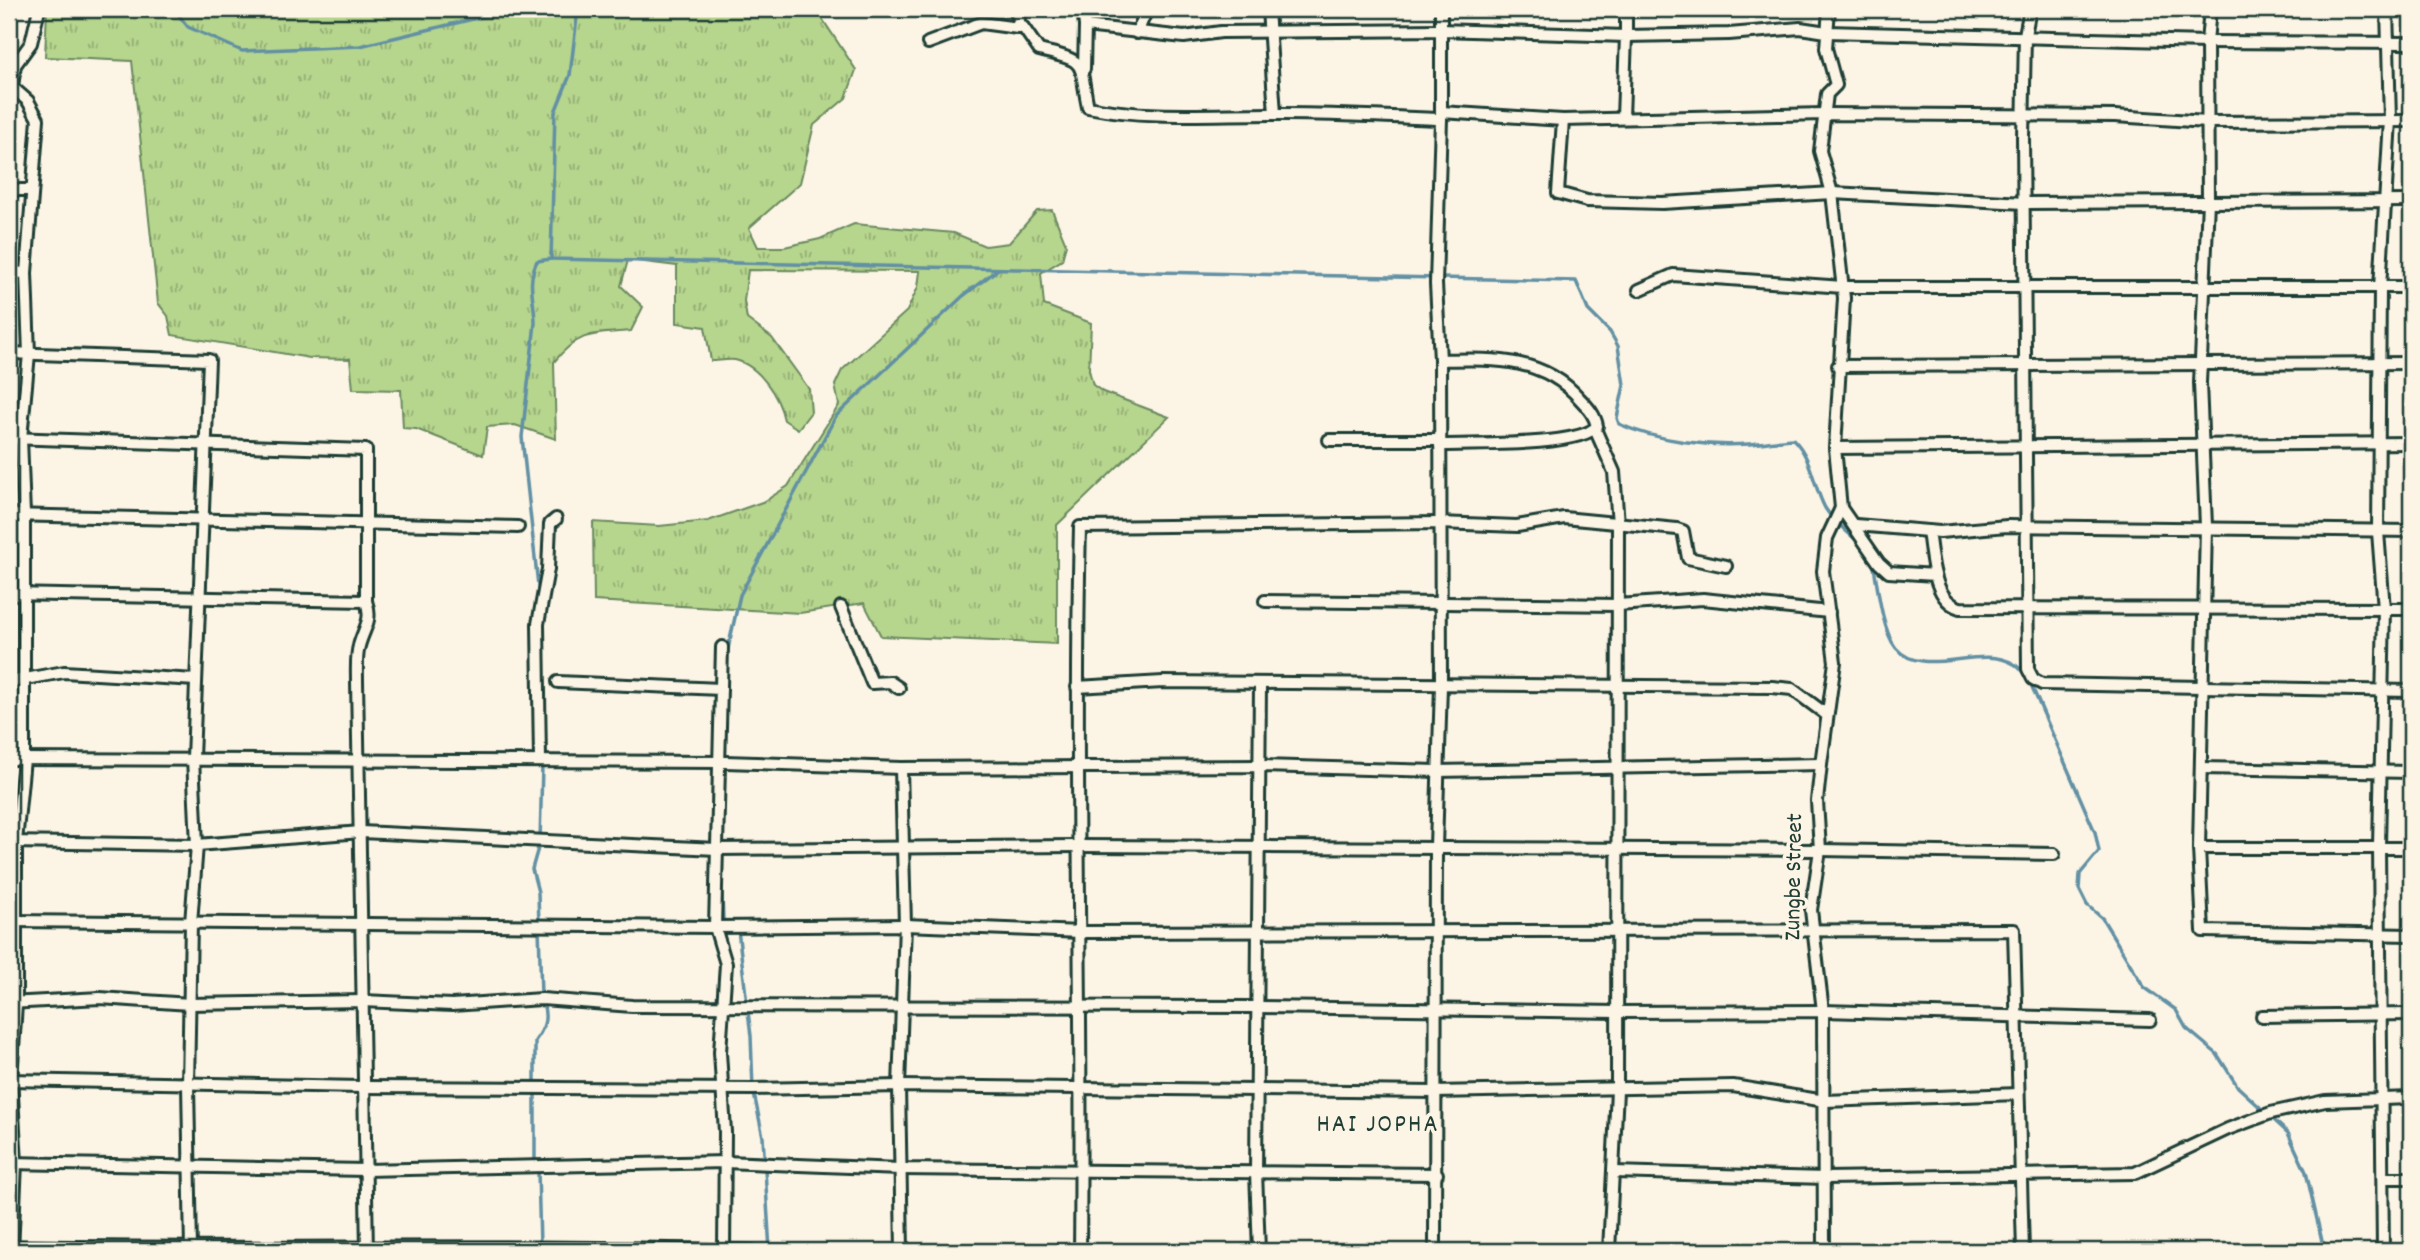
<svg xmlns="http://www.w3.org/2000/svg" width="2420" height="1260" font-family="Dekko,sans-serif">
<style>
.grass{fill:url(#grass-tufts);stroke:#6a8960;stroke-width:2}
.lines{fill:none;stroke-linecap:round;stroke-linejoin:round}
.stream{stroke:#6290a4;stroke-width:3.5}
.minor-casing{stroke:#1f3d34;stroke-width:16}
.minor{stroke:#fcf5e5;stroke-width:10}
.labels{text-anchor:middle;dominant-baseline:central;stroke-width:7;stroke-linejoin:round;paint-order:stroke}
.street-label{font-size:24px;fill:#1f3d34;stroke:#fcf5e5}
.neighbourhood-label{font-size:26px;letter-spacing:2px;fill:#1f3d34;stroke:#fcf5e5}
</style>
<defs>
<pattern id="grass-tufts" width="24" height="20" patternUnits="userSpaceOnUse" patternTransform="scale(1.75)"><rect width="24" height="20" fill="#b6d58d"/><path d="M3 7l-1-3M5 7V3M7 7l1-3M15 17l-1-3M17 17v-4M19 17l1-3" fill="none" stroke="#93ae74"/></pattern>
</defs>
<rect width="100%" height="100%" fill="#fcf5e5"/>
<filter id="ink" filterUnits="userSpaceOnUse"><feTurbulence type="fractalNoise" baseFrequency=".0143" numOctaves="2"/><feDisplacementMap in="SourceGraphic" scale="14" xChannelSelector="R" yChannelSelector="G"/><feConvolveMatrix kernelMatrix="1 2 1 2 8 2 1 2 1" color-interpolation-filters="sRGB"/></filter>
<g filter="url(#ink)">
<!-- grass -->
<path class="grass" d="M 47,9 L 810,9 L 821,17 L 856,70 L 846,98 L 814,125 L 800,183 L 749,228 L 758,247 L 784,247 L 820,239 L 854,224 L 954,233 L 985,246 L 1009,243 L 1037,211 L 1052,210 L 1066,244 L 1062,260 L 1041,273 L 1044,305 L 1091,323 L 1089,370 L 1093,385 L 1103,392 L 1169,417 L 1057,525 L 1057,644 L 881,636 L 864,603 L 800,613 L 594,601 L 593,522 L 659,526 L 708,521 L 765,501 L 788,486 L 839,405 L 835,385 L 842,370 L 907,311 L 918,287 L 920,271 L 748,270 L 744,301 L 747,319 L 772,338 L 809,389 L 811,412 L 798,429 L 784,420 C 779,397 760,366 735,360 C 728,359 718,361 711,361 L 705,327 L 677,323 L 677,266 L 628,260 L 621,286 L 643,307 L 631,331 C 594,334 579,331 554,362 L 556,439 L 515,425 L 487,427 L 483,455 L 416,429 L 403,428 L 401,390 L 353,389 L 350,359 L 310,358 L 172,335 L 168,316 L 158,303 L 132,61 L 45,57 Z"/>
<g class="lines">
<!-- stream -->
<g class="stream">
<polyline points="174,9 188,27 242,51 360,46 515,9"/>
<path d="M 578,9 L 570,75 L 555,112 L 551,259 L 1576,281 L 1588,310 L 1610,332 L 1618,346 L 1624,385 L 1617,418 L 1619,424 C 1657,441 1708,447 1749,444 C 1764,443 1778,440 1793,439 C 1812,457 1813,486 1825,508 C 1834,523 1849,532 1860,544"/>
<path d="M 1873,560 C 1877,583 1882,631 1896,648 C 1923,680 1980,643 2014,664 C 2020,667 2025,675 2029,680 L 2095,832 L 2099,851 L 2080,874 L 2079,889 L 2087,905 L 2102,918 L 2144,987 L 2176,1010 L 2186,1028 L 2217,1054 L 2238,1087 L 2288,1133 L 2306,1172 L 2322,1241 L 2331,1251"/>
<path d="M 539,595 L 522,437 L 535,323 C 535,300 526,283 537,261 L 551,259"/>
<polyline points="543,623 544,661"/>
<polyline points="727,653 740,595 836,416 963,296 998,269"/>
<polyline points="724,776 727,675"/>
<polyline points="721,871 723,920 732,923"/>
<polyline points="738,930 751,1036 753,1089 763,1137 770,1251"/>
<polyline points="541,996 538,892 532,869 540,841 542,766"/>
<path d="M 535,1163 L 535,1041 C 544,1029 548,1019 543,1003"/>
<polyline points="538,1170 540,1246"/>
</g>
<!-- minor casing -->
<g class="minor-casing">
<g id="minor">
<path d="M 1013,9 L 1019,17 L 1018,28 L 1023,27 L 1039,50 C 1090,62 1078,61 1088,107 C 1148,119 1209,114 1270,114 C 1327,113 1384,117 1441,119 L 1441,112 L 1563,120 L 1558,193 L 1587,201 L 1662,203 L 1832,193 L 2025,203 L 2411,201"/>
<polyline points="1083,9 1085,26 1184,37 1221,32 1440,30 1626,36 1623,117"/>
<polyline points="1268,9 1275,114"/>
<polyline points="1626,9 1626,36 1729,34 1800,28 1827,32 2207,42 2411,43"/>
<polyline points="1829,9 1826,48 1836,85 1827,94 1820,151 1832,193 1844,298 1835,448 1841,508 1879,563 1889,572 1935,575"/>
<polyline points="2030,9 2025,35 2023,138 2028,669 2033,679 2042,684 2411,691"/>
<polyline points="2210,9 2207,42 2208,201 2200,383 2206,526 2199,848 2203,931 2411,935"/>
<polyline points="1137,33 1147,9"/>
<polyline points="928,43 981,23 1018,28"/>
<polyline points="1084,69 1085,26"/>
<polyline points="1441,112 1441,9"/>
<polyline points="1563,120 1824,114 2115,116 2207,122 2411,121"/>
<polyline points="9,190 31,190"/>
<polyline points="9,272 26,273"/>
<polyline points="1639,290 1673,275 1843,287 2411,287"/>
<polyline points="9,353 209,360 193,758 197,845 191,923 188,1085 191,1251"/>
<path d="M 1440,360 C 1492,359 1543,356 1580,399 C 1588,407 1595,415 1597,426 C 1581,447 1470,444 1440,445"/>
<polyline points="1838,366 2411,363"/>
<polyline points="1595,429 1614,472 1618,524 1617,1090 1609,1251"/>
<path d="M 9,438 L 366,450 L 366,601 C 373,621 364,627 359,646 C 356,656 357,670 357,681 L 367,1251"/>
<polyline points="1329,440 1440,440"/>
<polyline points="1835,448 2411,443"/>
<polyline points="9,515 518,527"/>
<polyline points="1856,525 1940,532 2007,526 2411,531"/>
<path d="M 1928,531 C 1932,555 1932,600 1960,608 L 2411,609"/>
<polyline points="9,594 366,601"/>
<polyline points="1265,601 1618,605 1703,599 1829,612"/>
<polyline points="841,607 872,683 890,682 899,688"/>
<polyline points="722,647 715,927 726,964 720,1052 725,1132 724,1251"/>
<polyline points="9,682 64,672 196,680"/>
<polyline points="558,682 721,689"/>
<polyline points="1077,687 1163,682 1772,687 1792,689 1827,715"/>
<polyline points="9,759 725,762 901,768 1261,766 1437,771 1821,764"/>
<polyline points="540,760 538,624 548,569 550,524 556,519"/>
<polyline points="901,768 905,925 899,1086 902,1251"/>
<polyline points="2201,768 2411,772"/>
<polyline points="9,842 197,845 361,832 717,849 1079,846 1820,850 2054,854"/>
<polyline points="2199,848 2411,848"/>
<polyline points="9,921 715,927 905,925 1081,932 2014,930 2023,1251"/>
<polyline points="9,1003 100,998 190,1004 363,1001 452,1005 542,999 632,1006 1258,1007 1617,1012 1823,1011 2150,1020"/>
<polyline points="2262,1016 2411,1014"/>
<polyline points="9,1080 362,1087 753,1089 899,1086 1435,1092 1733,1086 1825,1101 2018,1094"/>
<polyline points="9,1163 366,1170 725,1162 900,1169 1437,1174"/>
<polyline points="1614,1172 1826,1178 2135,1173 2228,1129 2271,1113 2325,1101 2411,1098"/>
<polyline points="2383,1178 2411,1178"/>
<path d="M 9,1246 C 256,1251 504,1243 752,1251"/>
<polyline points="12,1251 16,1163 11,1080 16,1004 16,842 24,759 24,515 21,438 29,354 26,273 38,119 28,101 12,87 15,65 31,43 39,9"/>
<path d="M 1080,1251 C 1083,1010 1074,769 1080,527 L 1439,523 L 1517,526 L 1564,518 L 1677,529 L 1683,531 L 1688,558 L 1726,566"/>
<polyline points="1259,1251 1256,1172 1260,685"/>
<polyline points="1435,1251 1436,847 1441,685 1440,360 1436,284 1441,119"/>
<polyline points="1824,1251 1823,1011 1811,910 1820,850 1817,801 1821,764 1835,662 1823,571 1827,538 1841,508"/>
<polyline points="2383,1251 2379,847 2384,609 2378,532 2380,288 2390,120 2387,9"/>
</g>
</g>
<!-- minor -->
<use href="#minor" class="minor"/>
</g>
</g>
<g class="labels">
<!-- street labels -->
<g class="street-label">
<text transform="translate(1795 877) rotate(-89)">Zungbe Street</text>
</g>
<!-- neighbourhood labels -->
<g class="neighbourhood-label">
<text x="1378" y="1125">HAI JOPHA</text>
</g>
</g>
<!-- margin -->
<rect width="2420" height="1260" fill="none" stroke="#fcf5e5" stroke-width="35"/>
<rect x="18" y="18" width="2385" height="1225" fill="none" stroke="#1f3d34" stroke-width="2.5" filter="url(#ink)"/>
</svg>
